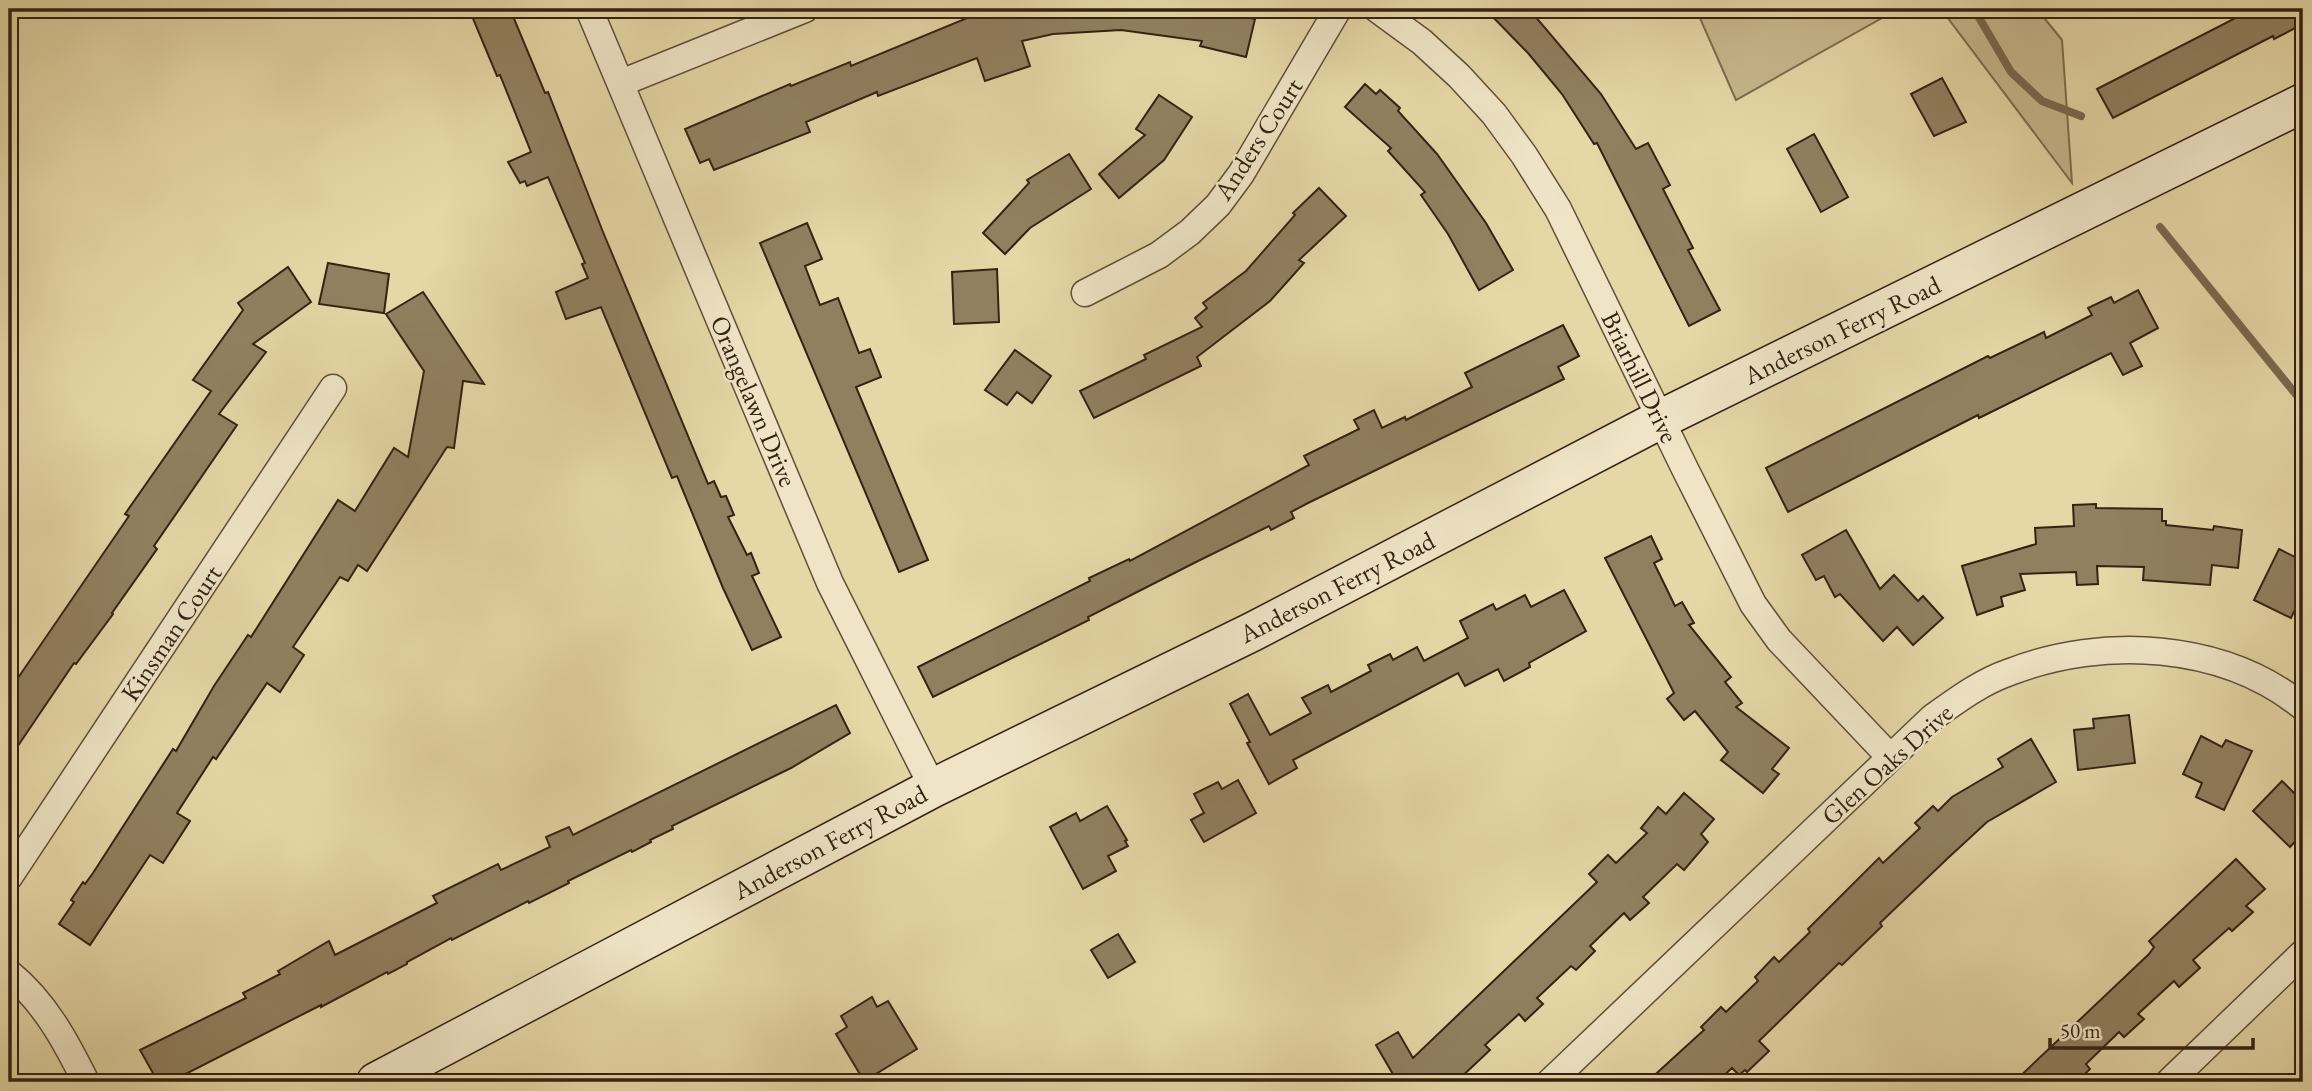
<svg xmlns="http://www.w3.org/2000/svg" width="2312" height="1091" font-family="'EB Garamond',serif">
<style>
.green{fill:#c8b88e;stroke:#7e6d50;stroke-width:2}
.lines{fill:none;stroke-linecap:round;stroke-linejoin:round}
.stream{stroke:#7a694e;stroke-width:8}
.building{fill:#918060;stroke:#342213;stroke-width:2}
.street-casing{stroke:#604f38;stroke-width:29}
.secondary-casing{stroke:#342213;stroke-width:41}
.street{stroke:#efe5c6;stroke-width:26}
.secondary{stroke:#efe5c6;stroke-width:38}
.labels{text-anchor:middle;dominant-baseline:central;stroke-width:5;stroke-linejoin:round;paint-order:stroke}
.street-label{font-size:26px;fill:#342213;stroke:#efe5c6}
</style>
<rect width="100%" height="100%" fill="#e6d7a7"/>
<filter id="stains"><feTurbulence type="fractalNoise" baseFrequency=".00286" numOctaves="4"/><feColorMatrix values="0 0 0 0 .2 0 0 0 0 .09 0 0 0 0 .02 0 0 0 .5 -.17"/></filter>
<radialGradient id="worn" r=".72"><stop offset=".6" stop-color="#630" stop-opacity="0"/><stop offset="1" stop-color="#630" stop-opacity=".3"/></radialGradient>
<!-- green -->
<g class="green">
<polygon points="1696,9 1898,9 1736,100"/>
<polygon points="1941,9 2037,9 2062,40 2072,183"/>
</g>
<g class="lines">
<!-- stream -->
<g class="stream">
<polyline points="1974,9 2011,72 2042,101 2081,116"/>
<polyline points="2160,227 2303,403"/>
</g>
</g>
<!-- building -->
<g class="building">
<polygon points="469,9 510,9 545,93 548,92 603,232 708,484 714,481 721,497 726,496 734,515 728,517 747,555 751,553 759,573 752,576 781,637 752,650 723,588 677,476 672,478 601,307 566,319 556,292 588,278 582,264 585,263 548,177 527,186 525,181 520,183 508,162 531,152 500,75 497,76"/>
<polygon points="989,9 1212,9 1255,19 1246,57 1200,46 1202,41 1121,30 1053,34 1022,41 1030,66 985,81 977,58 878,96 877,92 806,122 810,132 714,170 709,159 700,163 685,129 790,84 791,86 850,62 851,66"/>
<polygon points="1485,9 1529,9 1601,94 1636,149 1648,143 1670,185 1663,189 1693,248 1688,250 1720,310 1689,326 1597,143 1594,144 1562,94 1528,53"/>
<polygon points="2253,9 2303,9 2303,24 2274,39 2273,36 2113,118 2097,89"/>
<polygon points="1942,78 1966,122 1934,136 1911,94"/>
<polygon points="1365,84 1376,94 1380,90 1400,108 1398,111 1437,154 1486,223 1513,270 1479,290 1448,234 1421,195 1425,192 1388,151 1391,148 1345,107"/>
<polygon points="1159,95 1192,117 1164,160 1119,198 1099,174 1145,135 1136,129"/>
<polygon points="1814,134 1848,197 1821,212 1787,149"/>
<polygon points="1069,154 1091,189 1030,228 1005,254 983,233 1029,183 1027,180"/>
<polygon points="1319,188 1346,216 1299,260 1304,263 1270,301 1197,357 1201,366 1094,418 1080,391 1146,359 1144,355 1202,327 1195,318 1207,308 1203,303 1246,271 1295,215 1293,213"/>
<polygon points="807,223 822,259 805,266 820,305 838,298 859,353 870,349 881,377 856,387 928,560 899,572 760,243"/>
<polygon points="328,263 389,274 384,313 319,304"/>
<polygon points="288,267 311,302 253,344 266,352 219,414 237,425 154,546 157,549 112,613 113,614 76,664 74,663 9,759 9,691 129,516 125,514 211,391 193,380 243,310 238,303"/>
<polygon points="997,269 999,322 954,324 952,272"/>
<polygon points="2138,290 2158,328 2130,343 2142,366 2123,375 2111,353 1979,418 1978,415 1788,512 1766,468 1988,356 1990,358 2044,332 2046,338 2092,315 2088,308 2111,297 2114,303"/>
<polygon points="423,292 484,384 463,381 454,448 447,447 367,571 358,565 348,581 340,577 293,647 304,655 280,692 267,683 216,759 213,757 177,813 190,821 163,863 150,855 90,945 59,924 74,902 71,900 83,882 85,884 93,873 173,749 176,751 214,686 248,635 251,637 338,500 355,511 394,448 408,457 424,371 386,314"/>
<polygon points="1563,325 1579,356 1558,367 1564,379 1308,503 1291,512 1294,518 1271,530 1269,526 1196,562 1088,617 1089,620 933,697 918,667 1090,581 1089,578 1129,559 1130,561 1309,465 1304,456 1359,429 1354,420 1374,410 1382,428 1405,417 1406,420 1472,387 1465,373"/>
<polygon points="1015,350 1051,376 1032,403 1017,392 1007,405 985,390"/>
<polygon points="2096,504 2096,508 2162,509 2162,521 2166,521 2166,525 2213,530 2214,526 2242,530 2238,568 2212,565 2210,585 2143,580 2144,567 2097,566 2098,584 2077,585 2076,572 2020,574 2025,590 2001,597 2003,606 1977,615 1962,566 2036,544 2035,528 2074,526 2073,505"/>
<polygon points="1846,530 1880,589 1894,575 1918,601 1923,596 1943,618 1913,645 1897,627 1883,641 1840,594 1835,597 1824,576 1816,580 1802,555"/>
<polygon points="1651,536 1662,559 1654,563 1675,606 1682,602 1694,623 1689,625 1731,677 1725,682 1742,703 1736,707 1789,748 1772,769 1779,774 1763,793 1721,760 1728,752 1695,711 1684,720 1667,699 1674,693 1605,558"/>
<polygon points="2279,549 2303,561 2303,593 2291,618 2254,600"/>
<polygon points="1564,590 1586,631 1529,663 1530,667 1504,681 1498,669 1465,686 1458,673 1293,760 1297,768 1269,784 1247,743 1250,742 1230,704 1248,694 1270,735 1311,713 1302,698 1328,685 1331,692 1371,671 1368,665 1390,654 1393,660 1417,647 1424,661 1468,638 1460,621 1493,604 1496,610 1525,595 1531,607"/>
<polygon points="836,705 850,733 791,768 672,826 673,829 650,840 651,842 632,852 631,850 568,881 569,883 529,903 528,901 452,940 451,938 407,962 407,964 388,974 387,972 321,1007 321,1005 170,1082 158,1082 140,1050 246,998 243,993 280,974 278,971 329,941 335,955 437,903 433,896 498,864 501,870 550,847 546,837 569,827 573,835"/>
<polygon points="2129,715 2135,763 2078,770 2074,730 2094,728 2093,719"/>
<polygon points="2201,736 2222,747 2226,740 2252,751 2224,810 2196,797 2202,783 2183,774"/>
<polygon points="2031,739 2056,782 1987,822 1948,858 1880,923 1882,926 1842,965 1839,963 1759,1041 1769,1051 1747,1072 1745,1070 1739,1075 1732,1068 1717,1082 1647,1082 1704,1030 1701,1027 1721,1007 1726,1012 1758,981 1755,977 1774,957 1779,962 1810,932 1808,929 1879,858 1883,863 1920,828 1915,823 1933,806 1938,811 1952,797 2003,767 1998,759"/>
<polygon points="1238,780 1256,813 1204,842 1191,820 1204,813 1194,794 1218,782 1222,789"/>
<polygon points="2282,781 2303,802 2303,833 2290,847 2253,811"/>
<polygon points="1684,793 1714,819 1701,834 1708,842 1684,870 1677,864 1643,897 1649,903 1630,920 1624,913 1590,946 1595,951 1576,970 1571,966 1537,998 1543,1004 1525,1021 1519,1014 1485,1045 1490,1050 1456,1082 1387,1082 1394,1076 1376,1045 1398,1032 1413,1058 1597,882 1589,874 1608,855 1616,863 1647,833 1641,828 1658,807 1666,814"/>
<polygon points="1107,806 1127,840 1125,841 1128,846 1108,856 1116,871 1083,889 1050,827 1076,813 1080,821"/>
<polygon points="2236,859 2265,889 2246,906 2253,912 2232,931 2229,928 2193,960 2200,968 2179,987 2174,981 2138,1014 2144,1019 2124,1037 2119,1032 2086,1064 2090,1069 2077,1082 2014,1082 2149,954 2154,947 2149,941"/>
<polygon points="1118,934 1135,962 1108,978 1091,950"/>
<polygon points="872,997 877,1007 888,1001 917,1049 864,1081 836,1034 847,1027 841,1016"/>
</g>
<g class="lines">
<!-- street casing -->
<g class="street-casing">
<g id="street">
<polyline points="589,9 830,583 933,788"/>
<polyline points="1377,9 1422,42 1459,76 1494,114 1524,155 1558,209 1685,469 1753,604 1779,640 1890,757"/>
<polyline points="621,83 805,9"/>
<polyline points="1085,293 1159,255 1190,232 1218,205 1241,174 1338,9"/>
<polyline points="9,877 333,388"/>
<path d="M 9,973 C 45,1002 66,1042 86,1082"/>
<path d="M 1550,1082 L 1932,718 C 1957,700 1981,682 2010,672 C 2103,636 2223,642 2303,707"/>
<polyline points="2169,1082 2303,953"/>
</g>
</g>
<!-- secondary casing -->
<g class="secondary-casing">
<polyline id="secondary" points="376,1082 933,788 1252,632 1661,419 2303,103"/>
</g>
<!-- street -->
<use href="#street" class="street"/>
<!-- secondary -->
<use href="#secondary" class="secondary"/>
</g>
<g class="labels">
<!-- street labels -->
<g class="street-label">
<text transform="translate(1258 139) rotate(-57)">Anders Court</text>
<text transform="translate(1842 330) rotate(-26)">Anderson Ferry Road</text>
<text transform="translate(1640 377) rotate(64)">Briarhill Drive</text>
<text transform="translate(754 401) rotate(67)">Orangelawn Drive</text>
<text transform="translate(1337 587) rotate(-27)">Anderson Ferry Road</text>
<text transform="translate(171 633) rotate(-56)">Kinsman Court</text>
<text transform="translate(1887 764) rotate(-42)">Glen Oaks Drive</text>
<text transform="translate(830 842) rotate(-28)">Anderson Ferry Road</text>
</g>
</g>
<!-- margin -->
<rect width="2312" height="1091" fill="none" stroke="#e6d7a7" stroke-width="35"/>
<rect x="10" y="10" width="2291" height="1070" fill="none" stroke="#342213" stroke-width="3.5"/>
<rect x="18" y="18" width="2277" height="1056" fill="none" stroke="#342213" stroke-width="2"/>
<!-- scale -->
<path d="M2050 1038v10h203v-10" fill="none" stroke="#342213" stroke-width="3.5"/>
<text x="2060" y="1038" font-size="21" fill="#342213" stroke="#efe5c6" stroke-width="5" paint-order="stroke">50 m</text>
<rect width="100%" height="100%" filter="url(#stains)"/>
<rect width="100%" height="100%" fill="url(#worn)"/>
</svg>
